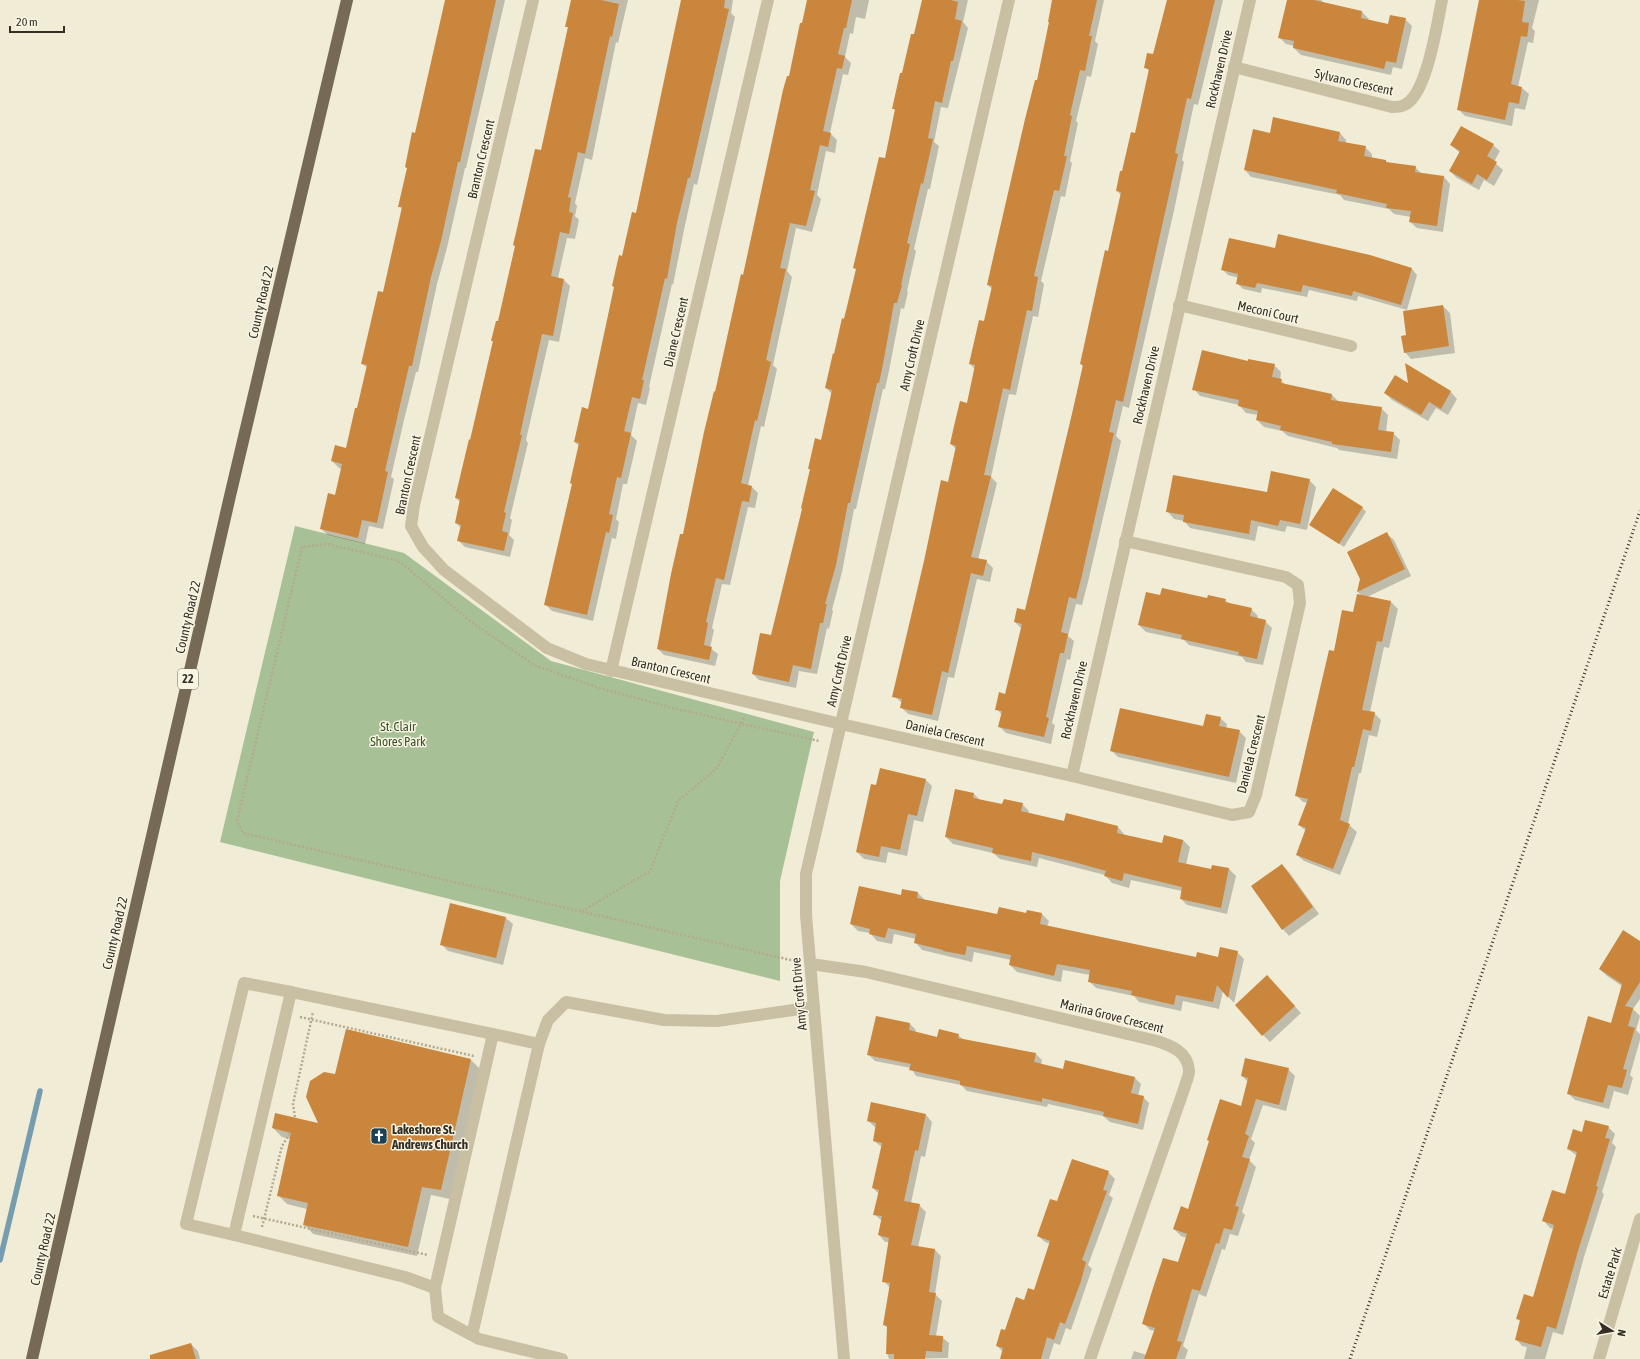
<svg xmlns="http://www.w3.org/2000/svg" width="1640" height="1359" font-family="'Asap Condensed',sans-serif">
<style>
.green{fill:#a7c096}
.shadow{fill:#0003}
.lines{fill:none;stroke-linecap:round;stroke-linejoin:round}
.stream{stroke:#759caf;stroke-width:5.5}
.building{fill:#ca863c}
.path{stroke:#b5a98d;stroke-width:2.5;stroke-dasharray:2 2;stroke-linecap:butt}
.minor{stroke:#c9bfa2;stroke-width:12}
.major{stroke:#776a55;stroke-width:12}
.rail{stroke:#342e25;stroke-width:3;stroke-dasharray:1 3;stroke-linecap:butt}
.labels{text-anchor:middle;dominant-baseline:central;stroke-width:3;stroke-linejoin:round;paint-order:stroke}
.shield{fill:#f9f5e3;stroke:#6f6a5e;stroke-width:1}
.shield-label{font-size:12px;font-weight:bold;fill:#342e25}
.street-label{font-size:13px;fill:#342e25;stroke:#f9f5e3}
.park-label{font-size:13px;fill:#375328;stroke:#f9f5e3}
.poi-label{font-size:13px;font-weight:bold;fill:#342e25;stroke:#f9f5e3;text-anchor:start}
</style>
<rect width="100%" height="100%" fill="#f1ecd6"/>
<!-- green -->
<polygon class="green" points="295,526 404,553 551,661 814,732 780,881 780,981 220,842"/>
<!-- shadow -->
<g class="shadow">
<polygon points="446,0 505,0 466,168 465,168 447,248 437,284 418,372 416,372 404,420 391,477 394,479 383,529 369,526 365,544 328,535 321,529 336,496 342,469 339,468 332,461 347,449 358,410 367,368 362,363 384,293 402,209 399,206 408,169 406,167 416,134"/>
<polygon points="572,0 628,0 618,43 616,42 592,160 585,158 575,203 577,206 575,216 579,220 575,239 567,238 558,278 564,280 570,286 559,342 549,340 526,440 528,443 510,518 512,520 509,535 514,540 510,557 465,547 458,540 461,528 456,523 460,502 456,498 471,441 493,342 492,341 499,322 542,151 568,28 567,26"/>
<polygon points="682,0 733,0 731,13 735,17 697,185 694,184 684,230 673,285 672,284 649,387 650,388 646,405 638,403 631,435 637,441 627,484 623,484 616,519 619,522 616,539 612,538 593,621 552,611 545,604 572,485 571,483 579,446 575,442 589,410 623,257 636,214"/>
<polygon points="808,0 869,0 865,19 856,17 853,34 850,33 845,57 851,63 848,75 843,74 830,133 837,140 835,153 826,151 817,195 821,199 812,232 796,228 787,271 792,277 773,365 777,369 764,427 761,426 748,486 752,487 758,493 755,508 748,507 730,585 722,584 712,628 714,630 710,648 718,654 715,666 664,655 658,649"/>
<polygon points="923,0 968,0 963,22 968,28 948,108 941,107 934,142 939,146 930,189 928,189 914,249 916,251 907,291 908,292 904,309 901,308 889,371 885,389 883,389 856,509 854,509 842,572 832,610 833,611 829,629 827,628 817,674 799,671 796,688 759,680 753,674 772,636 803,509 811,470 809,469 822,441 832,394 826,388 857,270 855,268 886,159 896,111 893,108 915,35"/>
<polygon points="1053,0 1104,0 1095,41 1098,44 1091,77 1087,76 1076,121 1078,123 1070,161 1072,163 1065,197 1061,196 1041,281 1044,284 1038,317 1033,316 1016,395 1009,394 991,477 997,483 978,560 986,561 993,568 990,582 977,579 954,678 948,677 938,721 908,714 901,707 902,703 894,696 949,483 956,449 951,444 967,404 975,369 970,364 985,322 992,289 988,285 1038,81 1050,23"/>
<polygon points="1167,0 1223,0 1198,105 1194,104 1182,160 1184,162 1175,206 1129,408 1123,406 1116,436 1121,441 1088,582 1082,605 1076,604 1068,636 1074,641 1070,660 1067,659 1052,723 1055,725 1051,744 1006,733 999,726 1002,715 997,709 1006,695 1021,628 1015,622 1026,611 1083,367 1081,364 1122,196 1117,191 1136,134 1150,72 1145,67 1154,56"/>
<polygon points="1288,0 1321,0 1324,3 1362,12 1369,19 1368,20 1389,25 1405,19 1412,26 1402,69 1393,67 1391,75 1301,55 1294,48 1294,46 1286,44 1279,37"/>
<polygon points="1480,0 1539,0 1532,28 1535,31 1533,43 1528,42 1518,87 1522,88 1529,94 1525,110 1515,108 1512,126 1465,116 1458,109"/>
<polygon points="1340,133 1346,140 1346,143 1365,147 1372,154 1372,158 1386,161 1388,163 1415,167 1422,174 1444,177 1450,184 1443,232 1417,228 1410,222 1411,217 1394,214 1389,209 1344,200 1340,195 1251,177 1245,170 1271,134"/>
<polygon points="1451,145 1493,145 1500,151 1494,162 1503,170 1494,186 1484,180 1479,190 1457,178 1450,171 1460,153"/>
<polygon points="1275,250 1370,256 1412,269 1417,275 1407,310 1358,296 1357,301 1309,290 1307,297 1262,288 1261,293 1243,289 1237,283 1239,278 1228,275 1223,270"/>
<polygon points="1443,306 1450,313 1455,353 1411,359 1405,352"/>
<polygon points="1248,362 1274,365 1281,372 1280,380 1286,385 1332,395 1339,402 1381,408 1388,415 1386,432 1393,433 1400,440 1397,459 1339,450 1337,448 1288,436 1282,431 1264,427 1257,420 1258,415 1246,413 1239,405 1200,396 1194,389"/>
<polygon points="1406,365 1451,392 1457,399 1448,415 1436,408 1428,421 1392,400 1385,393 1409,384"/>
<polygon points="1309,480 1316,487 1307,530 1287,526 1285,532 1258,526 1255,541 1190,528 1184,521 1174,519 1168,512 1267,493"/>
<polygon points="1362,507 1366,512 1344,547 1311,525"/>
<polygon points="1387,534 1394,540 1411,576 1367,597 1391,602 1398,609 1389,648 1384,647 1370,712 1374,713 1381,720 1377,737 1369,735 1361,773 1359,773 1348,824 1357,832 1340,875 1304,861 1297,855 1306,831 1299,825 1308,803 1303,802 1296,795 1334,652 1362,596 1358,592 1361,579"/>
<polygon points="1161,596 1225,600 1230,604 1251,609 1258,616 1257,619 1265,621 1272,628 1263,665 1246,662 1242,657 1189,645 1184,640 1146,632 1139,625"/>
<polygon points="1220,718 1227,724 1226,728 1239,731 1246,738 1236,783 1118,757 1111,750 1204,727"/>
<polygon points="925,779 932,786 923,822 914,820 907,856 888,852 886,863 864,859 857,852 877,786"/>
<polygon points="956,790 974,794 981,801 1003,806 1022,804 1029,811 1028,814 1065,822 1118,827 1124,834 1124,835 1163,844 1164,836 1183,840 1190,847 1186,865 1212,871 1213,866 1229,869 1236,876 1227,914 1187,905 1181,899 1182,891 1131,880 1129,888 1112,883 1105,875 1039,858 1037,867 1000,859 993,853 953,844 946,837"/>
<polygon points="1282,865 1289,872 1319,914 1289,936 1283,929"/>
<polygon points="918,893 925,900 998,915 1042,914 1049,921 1047,927 1197,958 1219,958 1237,952 1244,959 1234,1003 1223,991 1219,1009 1183,1001 1181,1011 1139,1002 1134,996 1096,988 1089,981 1090,975 1063,970 1061,982 1017,972 1010,965 1011,960 974,952 972,962 922,950 916,943 916,939 894,934 892,944 877,941 870,933 858,931 851,924 902,897"/>
<polygon points="506,918 513,924 503,965 448,951 441,944"/>
<polygon points="1640,942 1640,999 1633,1009 1640,1016 1636,1030 1640,1034 1640,1040 1630,1075 1633,1078 1628,1095 1614,1091 1609,1109 1575,1100 1568,1093 1612,1024 1622,986 1607,976 1600,969"/>
<polygon points="1274,983 1301,1013 1270,1042 1263,1035"/>
<polygon points="910,1024 916,1030 915,1033 938,1038 958,1035 964,1040 1036,1054 1042,1060 1041,1065 1064,1070 1135,1078 1141,1084 1138,1096 1143,1097 1149,1103 1143,1130 1110,1122 1103,1116 1048,1104 1047,1107 967,1091 961,1085 916,1076 911,1068 875,1061 869,1055"/>
<polygon points="471,1060 480,1069 450,1199 431,1195 417,1256 313,1234 304,1224 307,1209 287,1204 278,1195 291,1139 282,1137 273,1128 320,1124 336,1075"/>
<polygon points="1288,1069 1295,1076 1286,1111 1263,1105 1251,1139 1255,1143 1249,1160 1256,1167 1242,1212 1245,1215 1238,1236 1230,1234 1225,1250 1222,1249 1206,1297 1199,1294 1183,1346 1188,1350 1185,1359 1131,1359 1134,1351 1147,1355 1155,1331 1150,1330 1143,1323 1179,1264 1187,1238 1181,1236 1174,1229 1189,1210 1210,1142 1208,1140 1242,1107 1248,1082 1242,1076"/>
<polygon points="872,1103 926,1115 932,1122 925,1157 921,1156 911,1203 919,1205 926,1212 918,1247 935,1250 941,1256 935,1294 942,1301 936,1336 942,1337 949,1343 948,1358 889,1359 887,1353 888,1328 884,1325 890,1288 884,1281 889,1242 885,1242 879,1235 882,1221 874,1214 879,1194 873,1188 882,1147 874,1141 876,1128 868,1121"/>
<polygon points="1608,1127 1615,1134 1612,1143 1616,1147 1602,1192 1604,1194 1584,1257 1563,1335 1553,1332 1545,1359 1524,1359 1527,1347 1522,1346 1516,1339 1521,1322 1518,1319 1534,1298 1554,1229 1550,1228 1544,1221 1565,1195 1577,1156 1568,1149 1582,1133"/>
<polygon points="1108,1172 1115,1179 1109,1195 1113,1198 1088,1265 1092,1269 1071,1330 1066,1328 1060,1345 1054,1343 1049,1359 1001,1359 1003,1352 997,1346 1024,1301 1035,1291 1050,1244 1045,1242 1038,1236 1058,1203"/>
<polygon points="191,1344 198,1351 200,1359 155,1359"/>
</g>
<g class="lines">
<!-- stream -->
<polyline class="stream" points="0,1260 40,1091"/>
</g>
<!-- building -->
<g class="building">
<polygon points="445,0 496,0 460,162 458,162 441,241 431,277 412,366 409,366 385,471 388,472 377,523 362,520 358,538 320,529 328,493 335,495 342,464 331,461 335,445 346,448 355,408 357,408 367,365 361,364 378,291 383,292 402,207 398,207 407,168 405,167 412,132 415,133"/>
<polygon points="571,0 601,0 619,4 612,37 610,36 585,154 578,152 568,197 571,198 569,212 573,213 569,234 560,232 551,276 564,279 553,336 542,334 530,388 520,435 522,435 504,512 506,513 502,531 508,533 504,551 457,541 461,525 455,523 460,499 455,498 469,439 470,440 493,341 491,341 496,321 498,321 515,246 513,245 517,228 535,149 541,150 568,27 565,27"/>
<polygon points="681,0 725,0 724,8 729,9 690,178 688,178 677,223 667,279 665,278 642,380 644,380 640,399 632,397 624,431 631,433 621,478 617,477 609,514 613,515 609,533 606,532 587,615 544,605 572,484 570,483 579,443 574,442 582,407 588,409 614,287 612,286 619,255 622,256 632,212 636,213"/>
<polygon points="807,0 852,0 846,28 844,28 838,54 845,56 842,69 837,68 823,131 831,133 828,147 820,145 810,190 815,191 806,226 790,223 780,268 786,269 766,360 771,362 757,421 755,420 741,483 752,486 749,502 742,501 724,580 716,578 706,622 708,623 704,645 712,647 709,660 657,649 671,574 680,534 683,534 704,432 714,391 715,392 741,274 743,275 783,90 787,76 789,76 800,23 802,23"/>
<polygon points="922,0 951,0 958,2 955,19 962,21 953,61 951,61 942,103 935,101 928,138 933,139 923,184 921,183 907,243 910,244 901,285 902,285 897,303 894,303 883,364 879,383 877,383 850,503 848,503 836,565 825,604 827,604 823,623 820,623 811,669 793,665 789,682 752,674 760,633 771,635 802,509 801,508 810,469 808,469 815,438 821,440 832,390 825,388 833,353 834,354 842,318 844,319 856,269 853,268 879,157 885,158 895,109 892,109 900,73 902,73 911,34 914,34"/>
<polygon points="1052,0 1097,0 1089,36 1092,36 1085,71 1080,70 1070,115 1072,116 1064,156 1067,156 1059,191 1054,190 1034,276 1038,277 1032,311 1027,310 1010,390 1003,388 984,475 991,476 971,557 987,560 983,576 971,573 948,673 942,671 932,715 900,708 902,699 892,697 924,561 941,480 948,482 956,446 950,444 954,426 960,401 967,403 975,365 969,364 979,320 984,321 992,286 987,285 991,267 1025,119 1035,80 1037,80 1049,22 1048,22"/>
<polygon points="1167,0 1215,0 1191,99 1187,98 1175,153 1178,154 1168,199 1123,402 1116,400 1109,432 1114,433 1082,575 1076,599 1069,597 1061,632 1068,634 1064,653 1060,653 1046,717 1049,718 1044,737 998,727 1002,711 995,710 999,692 1005,694 1022,624 1014,622 1017,608 1025,610 1072,414 1083,365 1080,364 1097,286 1105,250 1108,251 1121,192 1116,191 1120,171 1122,171 1131,132 1135,133 1149,69 1144,68 1147,53 1153,54"/>
<polygon points="1287,0 1314,0 1362,11 1361,18 1388,24 1390,15 1406,18 1396,63 1386,61 1384,69 1293,48 1294,41 1278,38"/>
<polygon points="1479,0 1517,0 1525,1 1522,22 1529,23 1527,37 1521,36 1511,84 1522,87 1519,104 1509,102 1505,120 1457,110"/>
<polygon points="1273,117 1340,132 1338,141 1366,146 1364,156 1386,160 1386,162 1416,166 1415,172 1444,176 1437,226 1409,222 1411,211 1386,208 1387,204 1336,193 1337,190 1244,170 1253,129 1270,133"/>
<polygon points="1461,126 1494,144 1487,156 1497,162 1487,180 1477,174 1472,184 1449,171 1460,151 1450,145"/>
<polygon points="1278,234 1370,255 1412,268 1401,305 1353,291 1352,296 1303,285 1301,292 1257,283 1255,288 1236,284 1238,274 1221,270 1229,238 1275,248"/>
<polygon points="1443,305 1449,346 1404,353 1401,336 1406,335 1403,311"/>
<polygon points="1202,350 1248,361 1248,359 1275,364 1272,377 1282,379 1281,383 1332,394 1331,400 1382,407 1378,430 1394,432 1391,452 1332,444 1332,442 1280,430 1281,426 1256,420 1258,411 1238,406 1239,400 1192,390"/>
<polygon points="1405,363 1451,391 1441,409 1429,402 1421,415 1384,393 1395,375 1408,383"/>
<polygon points="1271,471 1310,479 1300,524 1280,520 1278,526 1251,520 1249,534 1183,522 1184,515 1166,512 1173,475 1267,492"/>
<polygon points="1333,488 1363,507 1339,544 1309,525"/>
<polygon points="1387,532 1405,569 1357,592 1360,579 1347,552"/>
<polygon points="1162,588 1207,598 1208,595 1226,599 1225,602 1252,608 1250,616 1266,620 1257,659 1238,655 1239,652 1181,639 1182,635 1138,625 1146,592 1160,595"/>
<polygon points="1357,594 1391,601 1382,642 1377,641 1362,710 1375,712 1371,731 1363,729 1354,767 1352,767 1340,820 1350,824 1333,869 1296,855 1306,828 1298,825 1308,799 1295,796 1329,650 1334,651 1342,610 1353,612"/>
<polygon points="1120,708 1203,726 1206,714 1221,717 1219,726 1240,730 1229,777 1110,751"/>
<polygon points="880,768 926,779 917,816 908,814 900,850 881,846 879,857 856,852 871,784 876,785"/>
<polygon points="955,789 974,793 973,798 1002,804 1004,799 1023,803 1021,811 1064,821 1066,813 1118,826 1117,833 1162,843 1164,835 1183,840 1178,862 1211,869 1212,865 1229,868 1221,908 1180,899 1182,887 1124,873 1122,881 1104,876 1106,871 1074,862 1032,852 1031,861 992,853 993,848 945,837"/>
<polygon points="1282,864 1313,907 1282,930 1251,886"/>
<polygon points="859,886 901,895 902,889 918,892 917,898 997,914 999,907 1026,913 1027,910 1042,913 1040,924 1196,957 1197,952 1218,957 1220,947 1238,951 1228,998 1217,985 1213,1002 1176,995 1174,1005 1131,995 1132,991 1088,982 1090,970 1057,964 1054,976 1009,965 1011,955 967,946 965,955 943,951 943,950 914,943 916,934 888,928 885,938 869,934 870,929 850,924"/>
<polygon points="450,903 506,917 496,958 440,945"/>
<polygon points="1623,930 1640,941 1640,982 1625,1006 1633,1008 1628,1026 1635,1028 1623,1069 1627,1070 1622,1088 1608,1085 1603,1103 1567,1094 1588,1016 1611,1023 1622,984 1599,969"/>
<polygon points="1267,975 1295,1006 1262,1036 1235,1005"/>
<polygon points="876,1016 910,1023 909,1030 937,1037 939,1029 959,1034 958,1038 1036,1053 1034,1062 1063,1069 1065,1060 1135,1077 1131,1093 1144,1096 1138,1124 1103,1116 1104,1112 1042,1098 1042,1102 960,1085 960,1081 909,1070 911,1064 867,1055"/>
<polygon points="346,1029 471,1059 441,1190 422,1187 408,1247 303,1225 308,1203 277,1196 291,1133 272,1128 275,1113 318,1123 306,1097 310,1081 324,1072 335,1074"/>
<polygon points="1245,1058 1289,1068 1279,1105 1256,1099 1245,1134 1249,1136 1242,1157 1250,1159 1235,1206 1239,1207 1232,1230 1224,1228 1219,1244 1216,1243 1200,1291 1192,1289 1177,1341 1182,1342 1176,1359 1144,1359 1155,1328 1142,1324 1153,1288 1163,1258 1178,1262 1187,1234 1173,1229 1181,1206 1188,1209 1209,1141 1207,1140 1220,1099 1241,1106 1248,1078 1241,1076"/>
<polygon points="871,1102 926,1114 918,1151 915,1150 904,1201 920,1204 911,1245 935,1249 929,1292 936,1293 929,1335 943,1336 942,1352 926,1351 925,1359 894,1359 894,1354 886,1354 887,1326 883,1325 890,1283 882,1282 889,1238 878,1235 882,1216 873,1215 879,1190 872,1188 882,1143 873,1141 876,1123 867,1121"/>
<polygon points="1585,1120 1609,1126 1605,1138 1610,1139 1596,1186 1598,1187 1578,1251 1556,1329 1547,1326 1541,1347 1515,1340 1520,1320 1516,1319 1524,1294 1533,1297 1554,1225 1542,1221 1552,1190 1565,1194 1577,1152 1567,1149 1573,1129 1582,1132"/>
<polygon points="1072,1159 1109,1171 1103,1190 1107,1191 1082,1260 1086,1262 1081,1281 1065,1324 1060,1322 1054,1340 1047,1337 1041,1359 1000,1359 1003,1348 996,1346 1001,1329 1005,1330 1016,1297 1024,1300 1028,1288 1034,1290 1050,1241 1037,1236 1050,1199 1057,1201"/>
<polygon points="191,1343 196,1359 150,1359 150,1355"/>
</g>
<g class="lines">
<!-- path -->
<g class="path">
<polyline points="582,911 650,871 678,801 717,768 745,716"/>
<polyline points="795,961 243,833 237,821 302,547 327,544 395,560 404,565 470,621 534,665 596,687 676,709 819,741"/>
<polyline points="300,1017 474,1056"/>
<polyline points="295,1117 293,1104 313,1012"/>
<polyline points="253,1216 428,1255"/>
<polyline points="262,1227 282,1146 290,1133"/>
</g>
<!-- minor -->
<g class="minor">
<polyline points="533,0 414,505 411,526 423,547 444,570 547,648 586,664 841,724 1072,776 1232,815 1249,812 1256,795 1300,603 1298,585 1286,577 1125,541"/>
<path d="M 1234,67 L 1392,107 C 1395,107 1401,107 1404,105 C 1427,96 1437,23 1442,0"/>
<polyline points="1179,305 1351,346"/>
<polyline points="611,671 768,0"/>
<polyline points="1072,776 1250,0"/>
<path d="M 811,964 L 866,972 L 1157,1041 C 1172,1046 1188,1052 1189,1071 C 1189,1076 1186,1082 1185,1086 L 1090,1359"/>
<polyline points="539,1044 548,1020 566,1002 664,1020 717,1021 814,1007"/>
<polyline points="234,1235 186,1224 244,983 291,992"/>
<polyline points="435,1288 405,1277 234,1235 291,992 493,1034"/>
<polyline points="472,1335 539,1044 493,1034 435,1288 438,1317 479,1339 562,1359"/>
<polyline points="844,1359 806,915 806,874 1009,0"/>
<polyline points="1599,1359 1640,1219"/>
</g>
<!-- major -->
<polyline class="major" points="32,1359 230,496 347,0"/>
<!-- rail -->
<polyline class="rail" points="1350,1359 1640,511"/>
</g>
<!-- icons -->
<defs>
<g id="church-square" transform="scale(0.9)"><rect x="-9" y="-9" width="18" height="18" rx="4" fill="#1a4156" stroke="#f9f5e3"/><path d="M-1.2-6h2.4v3.5h3.3v2.4h-3.3V6h-2.4V-.1h-3.3v-2.4h3.3Z" fill="#fff"/></g>
</defs>
<g fill-rule="evenodd">
<use href="#church-square" x="379" y="1136"/>
</g>
<g class="labels">
<!-- shield labels -->
<rect class="shield" x="178" y="669" width="20" height="20" rx="3"/>
<g class="shield-label">
<text x="188" y="679">22</text>
</g>
<!-- street labels -->
<g class="street-label">
<text transform="translate(1219 69) rotate(-77)">Rockhaven Drive</text>
<text transform="translate(1354 82) rotate(13)">Sylvano Crescent</text>
<text transform="translate(481 159) rotate(-77)">Branton Crescent</text>
<text transform="translate(261 302) rotate(-77)">County Road 22</text>
<text transform="translate(1268 312) rotate(13)">Meconi Court</text>
<text transform="translate(676 332) rotate(-77)">Diane Crescent</text>
<text transform="translate(912 355) rotate(-77)">Amy Croft Drive</text>
<text transform="translate(1146 385) rotate(-77)">Rockhaven Drive</text>
<text transform="translate(408 475) rotate(-78)">Branton Crescent</text>
<text transform="translate(188 617) rotate(-77)">County Road 22</text>
<text transform="translate(671 670) rotate(13)">Branton Crescent</text>
<text transform="translate(839 671) rotate(-77)">Amy Croft Drive</text>
<text transform="translate(1074 700) rotate(-77)">Rockhaven Drive</text>
<text transform="translate(945 733) rotate(13)">Daniela Crescent</text>
<text transform="translate(1251 754) rotate(-76)">Daniela Crescent</text>
<text transform="translate(115 933) rotate(-77)">County Road 22</text>
<text transform="translate(799 994) rotate(-95)">Amy Croft Drive</text>
<text transform="translate(1112 1016) rotate(14)">Marina Grove Crescent</text>
<text transform="translate(43 1249) rotate(-77)">County Road 22</text>
<text transform="translate(1610 1273) rotate(-73)">Estate Park</text>
</g>
<!-- park labels -->
<g class="park-label">
<text x="398" y="726">St. Clair<tspan x="398" dy="15">Shores Park</tspan></text>
</g>
<!-- poi labels -->
<g class="poi-label">
<text x="392" y="1129">Lakeshore St.<tspan x="392" dy="15">Andrews Church</tspan></text>
</g>
</g>
<!-- north arrow -->
<g transform="translate(1612 1331) rotate(101)" stroke="#f9f5e3" stroke-width="3" paint-order="stroke">
<path d="M0-3L7 15L0 10L-7 15Z" fill="#342e25"/>
<text y="-6" font-size="11" font-weight="bold" text-anchor="middle" fill="#342e25">N</text>
</g>
<!-- scale -->
<path d="M10 26v6h54v-6" fill="none" stroke="#342e25" stroke-width="2"/>
<text x="16" y="26" font-size="12" fill="#342e25" stroke="#f9f5e3" stroke-width="3" paint-order="stroke">20 m</text>
</svg>
